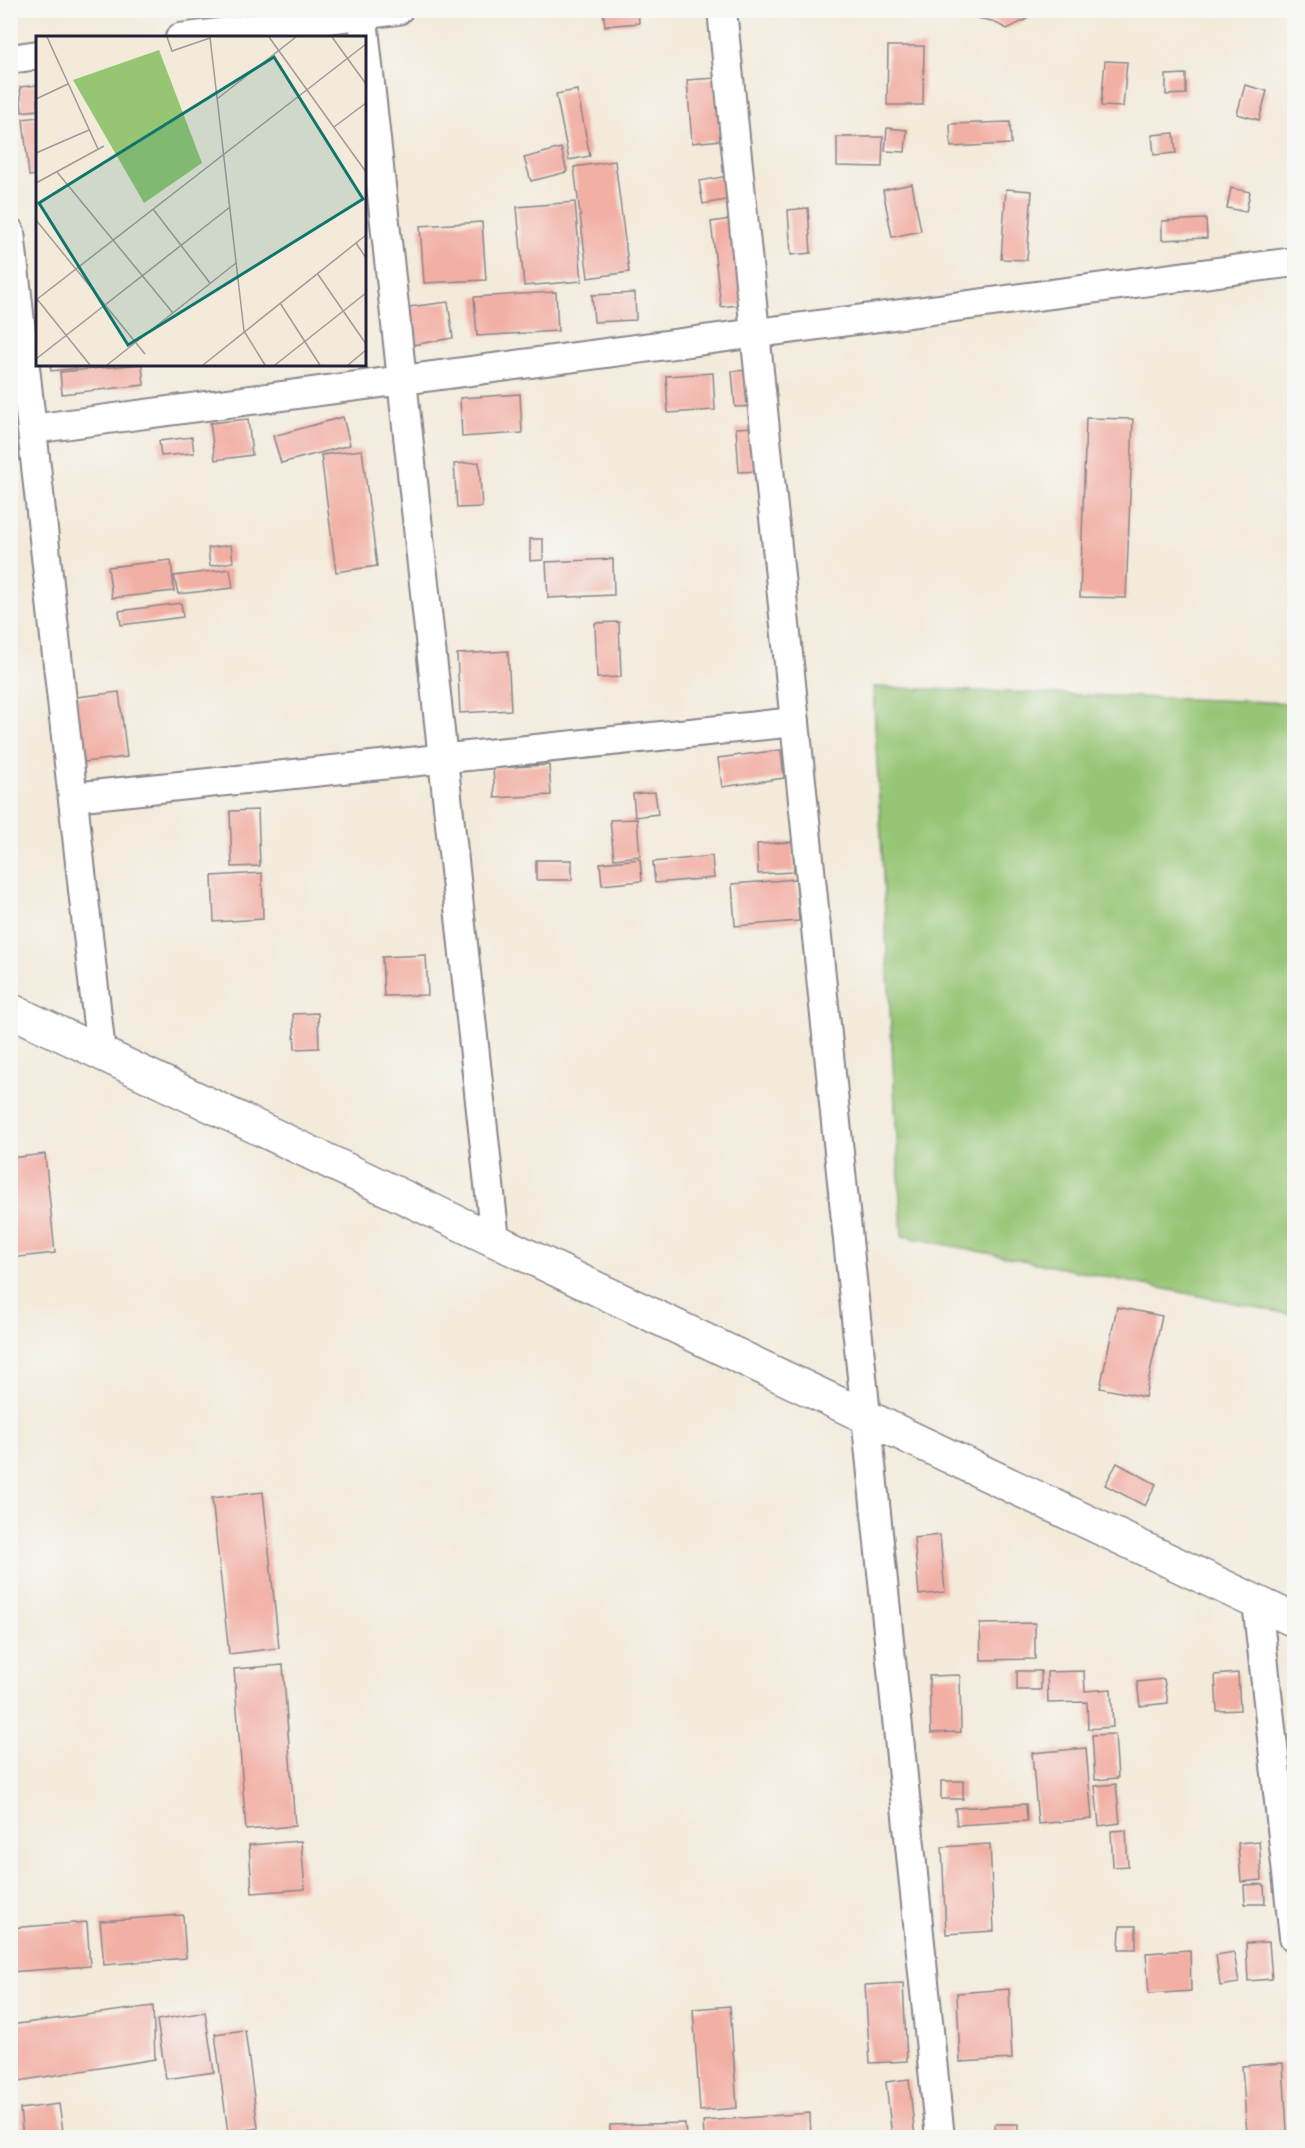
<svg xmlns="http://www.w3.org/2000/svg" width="1305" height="2148" font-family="'IM FELL French Canon',serif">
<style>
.grass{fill:#96c574;stroke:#5c7458;stroke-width:1.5}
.building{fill:#f2afa4}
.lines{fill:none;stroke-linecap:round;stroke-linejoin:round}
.minor-casing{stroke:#8a868a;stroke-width:32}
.tertiary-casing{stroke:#8a868a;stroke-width:36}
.minor{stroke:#fff;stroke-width:28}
.tertiary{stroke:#fff;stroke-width:33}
.inset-road{fill:none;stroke:#9f9a9a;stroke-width:1.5}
.view{fill:#0f766e;fill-opacity:0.15;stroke:#0f766e;stroke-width:3}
.inset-edge{fill:none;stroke:#22223b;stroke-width:3}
</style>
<rect width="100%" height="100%" fill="#f6f6f2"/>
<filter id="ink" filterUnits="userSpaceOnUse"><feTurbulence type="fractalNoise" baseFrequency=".0167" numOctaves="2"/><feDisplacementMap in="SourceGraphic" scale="12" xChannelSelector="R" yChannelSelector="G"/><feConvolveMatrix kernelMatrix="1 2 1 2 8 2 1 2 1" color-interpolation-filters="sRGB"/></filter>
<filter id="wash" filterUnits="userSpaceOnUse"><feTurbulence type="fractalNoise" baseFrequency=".008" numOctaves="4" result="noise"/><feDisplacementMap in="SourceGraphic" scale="24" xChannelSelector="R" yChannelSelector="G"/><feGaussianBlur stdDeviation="1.35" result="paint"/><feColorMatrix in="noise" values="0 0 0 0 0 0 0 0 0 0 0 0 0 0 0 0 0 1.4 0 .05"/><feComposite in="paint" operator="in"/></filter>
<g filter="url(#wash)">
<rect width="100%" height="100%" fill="#f3eada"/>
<!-- grass -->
<polygon class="grass" points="873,687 1294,703 1294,1315 902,1236"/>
<g id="blocks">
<!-- building -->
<g class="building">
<polygon points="120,10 158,10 158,12 120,14"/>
<polygon points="603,10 638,10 639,23 605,26"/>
<polygon points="962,10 1023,10 1027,19 1007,29 992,21 962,15"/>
<polygon points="888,46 924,46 923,105 887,105"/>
<polygon points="1105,61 1127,62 1123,107 1101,106"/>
<polygon points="1186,74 1186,94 1166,95 1166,75"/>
<polygon points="716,78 721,140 692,143 687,80"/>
<polygon points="38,85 38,110 22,112 20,87"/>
<polygon points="1245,85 1267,91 1259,120 1237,114"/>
<polygon points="577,90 590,156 569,160 556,94"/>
<polygon points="38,117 38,175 29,176 23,119"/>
<polygon points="1010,122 1011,144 951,147 950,124"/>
<polygon points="887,128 907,130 905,152 885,151"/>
<polygon points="1174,133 1176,153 1154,155 1152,135"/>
<polygon points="837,137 883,137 882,167 837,166"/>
<polygon points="561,148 567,172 531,181 524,158"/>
<polygon points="615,161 629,272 588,278 574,167"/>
<polygon points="728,176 732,199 703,204 699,181"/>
<polygon points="912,184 921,231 892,237 883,190"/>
<polygon points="1231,188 1250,192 1246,212 1227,208"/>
<polygon points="1006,189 1032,191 1027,260 1001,259"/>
<polygon points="575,202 582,281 524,286 517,207"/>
<polygon points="808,208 811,253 791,255 788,210"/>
<polygon points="737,218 748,304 721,307 711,222"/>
<polygon points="1206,219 1207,238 1162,240 1162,221"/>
<polygon points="482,222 486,280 424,283 420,226"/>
<polygon points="556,292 558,331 477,336 474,297"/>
<polygon points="635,293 636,320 594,322 592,295"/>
<polygon points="448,302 453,338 412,345 409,307"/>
<polygon points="50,364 77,364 77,368 51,371"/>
<polygon points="142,364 144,385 62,394 60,372"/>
<polygon points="753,370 756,406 735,407 732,371"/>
<polygon points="713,373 715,410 668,413 666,376"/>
<polygon points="520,394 522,433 462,437 460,398"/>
<polygon points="343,417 350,445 281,463 273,436"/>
<polygon points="1086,418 1133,419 1126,598 1080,597"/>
<polygon points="248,419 252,455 215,460 210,423"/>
<polygon points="757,427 760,471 739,472 736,428"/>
<polygon points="192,437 194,453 161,456 159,441"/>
<polygon points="362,450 377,566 336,572 321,455"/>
<polygon points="479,462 482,507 457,508 454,464"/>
<polygon points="530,539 543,539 543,560 530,561"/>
<polygon points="231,545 233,562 210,566 208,548"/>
<polygon points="613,559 614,595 548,598 546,562"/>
<polygon points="171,560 174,591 112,598 108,567"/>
<polygon points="230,569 233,588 178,594 174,576"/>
<polygon points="181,603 183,617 121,625 119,611"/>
<polygon points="619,622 621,677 597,678 595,623"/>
<polygon points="508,651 511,710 460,713 457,654"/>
<polygon points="119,692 127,757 84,762 76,697"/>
<polygon points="781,750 784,778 722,787 718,758"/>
<polygon points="549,765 551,795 495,798 493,768"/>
<polygon points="655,792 658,814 635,817 633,794"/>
<polygon points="258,810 260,866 232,867 230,811"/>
<polygon points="637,819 640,856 614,859 610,820"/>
<polygon points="793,842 794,872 758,874 757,844"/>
<polygon points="712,856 714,878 655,883 653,862"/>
<polygon points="640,859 642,881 602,885 600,863"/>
<rect x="536" y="860" width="36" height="20"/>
<polygon points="262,873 263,919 214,922 212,876"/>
<polygon points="796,879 799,921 735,926 732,884"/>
<polygon points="426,955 428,995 384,996 382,957"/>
<polygon points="318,1013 319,1048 295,1049 293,1014"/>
<polygon points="45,1154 55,1253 10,1258 10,1158"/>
<polygon points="1117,1307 1162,1316 1145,1397 1100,1388"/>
<polygon points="1117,1463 1156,1484 1145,1506 1105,1485"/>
<polygon points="263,1492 279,1648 229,1654 212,1498"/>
<polygon points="940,1535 945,1592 919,1595 914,1538"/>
<polygon points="1035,1623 1035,1659 981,1660 980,1624"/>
<polygon points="283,1665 295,1826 246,1830 234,1669"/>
<rect x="1017" y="1671" width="24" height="19"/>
<polygon points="1084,1671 1085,1691 1111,1689 1113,1727 1088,1729 1087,1702 1048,1703 1047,1672"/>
<polygon points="1238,1673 1240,1710 1217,1711 1215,1675"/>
<polygon points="960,1675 961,1732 931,1733 929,1676"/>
<polygon points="1164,1679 1168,1703 1140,1706 1137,1682"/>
<polygon points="1115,1734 1118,1778 1095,1780 1092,1735"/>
<polygon points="1086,1748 1092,1819 1038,1824 1032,1753"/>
<rect x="941" y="1781" width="22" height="18"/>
<polygon points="1116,1784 1120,1823 1099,1826 1095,1786"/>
<polygon points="1026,1804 1027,1821 957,1825 955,1808"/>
<polygon points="1126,1830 1128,1866 1113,1867 1111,1831"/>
<polygon points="301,1841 305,1889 252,1893 249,1845"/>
<polygon points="1259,1841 1262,1880 1241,1882 1238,1843"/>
<polygon points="990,1844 994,1931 946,1934 942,1847"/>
<polygon points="1264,1884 1265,1904 1245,1904 1244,1885"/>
<polygon points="183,1915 186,1958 104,1965 100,1921"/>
<polygon points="87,1922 90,1966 10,1972 10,1928"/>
<polygon points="1120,1926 1136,1926 1136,1949 1119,1949"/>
<polygon points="1269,1942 1272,1979 1248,1981 1246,1943"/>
<polygon points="1190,1950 1191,1991 1149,1994 1146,1953"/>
<polygon points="1234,1952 1239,1983 1220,1986 1216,1955"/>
<polygon points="903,1983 907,2061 870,2063 865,1985"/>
<polygon points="1009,1989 1012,2059 960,2062 957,1993"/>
<polygon points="153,2006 155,2059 13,2082 10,2025"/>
<polygon points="730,2006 737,2108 700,2111 693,2009"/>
<polygon points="205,2012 214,2072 166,2079 157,2020"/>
<polygon points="245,2030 258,2128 228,2133 215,2034"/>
<polygon points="1283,2063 1287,2131 1247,2134 1242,2066"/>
<polygon points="909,2079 915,2138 892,2138 886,2082"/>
<polygon points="59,2104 64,2138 23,2138 20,2109"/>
<polygon points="810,2113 811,2138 704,2138 703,2121"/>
<polygon points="685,2123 686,2138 610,2138 610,2125"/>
<rect x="995" y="2124" width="23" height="14"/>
</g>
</g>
</g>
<g filter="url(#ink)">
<use href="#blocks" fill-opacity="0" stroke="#8a868a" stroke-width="1.5"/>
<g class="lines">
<!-- minor casing -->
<g class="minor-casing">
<g id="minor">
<polyline points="362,10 495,1240"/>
<polyline points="722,10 940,2138"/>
<polyline points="180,38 398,10"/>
<polyline points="10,59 38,55"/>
<polyline points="10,232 101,1052"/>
<polyline points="32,429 1294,262"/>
<polyline points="73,797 795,722"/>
<polyline points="1257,1602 1294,1937"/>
</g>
</g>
<!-- tertiary casing -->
<g class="tertiary-casing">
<polyline id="tertiary" points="10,1010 1294,1620"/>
</g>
<!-- minor -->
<use href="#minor" class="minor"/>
<!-- tertiary -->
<use href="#tertiary" class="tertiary"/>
</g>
</g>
<!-- overview -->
<g transform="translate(36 36)">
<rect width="330" height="330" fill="#f3eada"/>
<path d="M 123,14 L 166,127 L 108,167 L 37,44 Z" fill="#96c574"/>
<path class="inset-road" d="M 11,1 L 62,113M 131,1 L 136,15 L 174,2M 174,1 L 208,295 L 229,329M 233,1 L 330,136M 296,1 L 330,48M 0,63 L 32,48M 181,63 L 260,1M 298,91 L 330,67M 0,117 L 53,94M 21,136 L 137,277M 0,147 L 68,110M 117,173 L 174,247M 0,184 L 109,318M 320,207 L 330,222M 281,237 L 330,308M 1,263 L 54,329M 0,264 L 330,8M 244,267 L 284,329M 0,323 L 194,171M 71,329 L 200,227M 167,329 L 330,199M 239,329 L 330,257M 312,329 L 330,314"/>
<path class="view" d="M 238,21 L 327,163 L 92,309 L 3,167 Z"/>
<rect width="330" height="330" class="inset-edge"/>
</g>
<!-- margin -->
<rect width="1305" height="2148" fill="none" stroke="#f6f6f2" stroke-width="36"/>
</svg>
